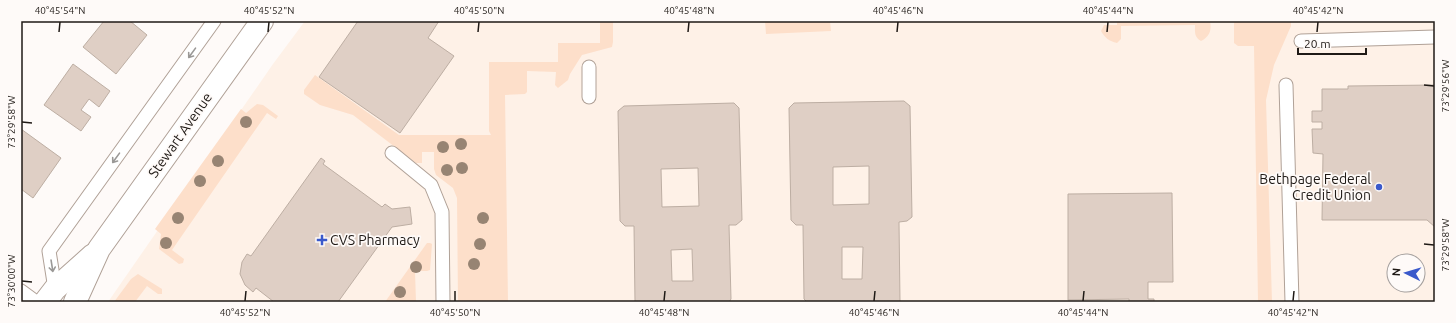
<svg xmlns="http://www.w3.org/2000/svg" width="1456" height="323" font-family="Ubuntu,sans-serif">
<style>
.built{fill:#fef1e7;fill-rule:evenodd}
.green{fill:#fddfca}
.building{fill:#dfcfc5;stroke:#bdaea3;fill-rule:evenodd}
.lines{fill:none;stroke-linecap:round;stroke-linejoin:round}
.service-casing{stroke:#b0a197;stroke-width:15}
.secondary-casing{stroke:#b0a197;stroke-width:24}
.service{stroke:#fff;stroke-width:13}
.secondary{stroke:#fff;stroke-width:22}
.tree{fill:#978473}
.oneway{stroke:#9a9896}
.ticks{fill:none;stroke:#1f1a16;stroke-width:1.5}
.poi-dot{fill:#3a59cb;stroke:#fefaf8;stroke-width:1.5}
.labels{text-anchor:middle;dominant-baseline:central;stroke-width:3.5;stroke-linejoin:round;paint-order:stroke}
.street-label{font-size:14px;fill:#1f1a16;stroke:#fefaf8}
.poi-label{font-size:14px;fill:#1f1a16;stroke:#fefaf8;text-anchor:end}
.neatline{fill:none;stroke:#1f1a16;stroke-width:1.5}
.ticks-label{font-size:10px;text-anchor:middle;fill:#1f1a16}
</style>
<rect width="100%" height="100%" fill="#fefaf8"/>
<!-- built -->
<path class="built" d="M 305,21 L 1435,21 L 1435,302 L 108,302 L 273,64 ZM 1394,261 L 1418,261 L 1418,285 L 1394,285 Z"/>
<!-- green -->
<g class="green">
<polygon points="600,21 613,21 613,42 612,47 582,55 570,74 568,80 558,88 555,85 556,72 527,71 527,92 525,94 505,95 508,302 458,302 457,198 453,188 436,175 434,169 434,152 422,152 422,163 416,163 353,115 320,105 304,94 304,90 315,75 399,135 491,135 489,131 489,62 558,62 558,43 600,43"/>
<polygon points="765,21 830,21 831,31 766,34"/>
<path d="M 1117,21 L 1210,21 C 1212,31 1209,37 1201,41 C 1194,37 1195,32 1195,25 L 1121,26 L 1121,39 L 1117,43 C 1109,41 1105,38 1101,31 L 1104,25 L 1117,25 Z"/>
<polygon points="1235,21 1291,21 1291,26 1274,65 1266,100 1272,302 1258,302 1254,46 1238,46 1234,43 1234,23"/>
<polygon points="257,104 263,105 278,116 276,119 267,113 172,250 184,259 183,263 179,264 159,249 161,234 155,229 241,109 246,113"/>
<polygon points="427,243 430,243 432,244 430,270 427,271 415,271 416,302 385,302"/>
<polygon points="138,274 162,289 162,294 158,294 147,286 135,302 114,302 131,279"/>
</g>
<!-- building -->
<g class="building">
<polygon points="104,21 130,21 147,35 116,74 83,47"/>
<polygon points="358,21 439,21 428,38 454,56 400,133 319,77"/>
<polygon points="73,64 110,91 99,107 89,99 81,110 91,117 81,131 44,105"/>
<polygon points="1435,85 1435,227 1427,220 1322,220 1323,154 1313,153 1312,129 1322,129 1322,122 1312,122 1312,111 1322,111 1322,89 1348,89 1348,86"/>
<path d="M 904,101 L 910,106 L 912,217 L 907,221 L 899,222 L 900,302 L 807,302 L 804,299 L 803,225 L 796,225 L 791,220 L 789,108 L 794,103 ZM 869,166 L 869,204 L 833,205 L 833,167 ZM 842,247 L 863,247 L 862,279 L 842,279 Z"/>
<path d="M 734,103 L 739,108 L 742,220 L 736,225 L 729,225 L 731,299 L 729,302 L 635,302 L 634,226 L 625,226 L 620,221 L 618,111 L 624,106 ZM 698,168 L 699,206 L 662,207 L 661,169 ZM 692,249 L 693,281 L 672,281 L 671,250 Z"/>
<polygon points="21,129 61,158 33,198 21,189"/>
<polygon points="321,158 325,161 323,164 382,207 385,204 392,209 410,207 412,224 392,227 338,302 274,302 256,288 253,292 245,285 240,274 242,262 247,254 251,256"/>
<polygon points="1172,193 1173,282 1148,282 1148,299 1154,299 1154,302 1129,302 1129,299 1068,300 1068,194"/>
</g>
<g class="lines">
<!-- service casing -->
<g class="service-casing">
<g id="service">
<polyline points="1301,41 1435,37"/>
<polyline points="589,67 589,97"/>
<polyline points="1286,85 1292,302"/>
<polyline points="392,153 431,185 442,212 443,302"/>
<polyline points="55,289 49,251 214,21"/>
<polyline points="21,291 36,302"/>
</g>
</g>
<!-- secondary casing -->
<g class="secondary-casing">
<g id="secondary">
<polyline points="45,302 55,289 93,255"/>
<polyline points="75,302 99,249 262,21"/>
</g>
</g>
<!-- service -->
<use href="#service" class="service"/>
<!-- secondary -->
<use href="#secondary" class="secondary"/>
</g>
<!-- trees -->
<g class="tree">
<circle cx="246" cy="122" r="6"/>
<circle cx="461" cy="144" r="6"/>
<circle cx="443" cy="147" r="6"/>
<circle cx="218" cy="161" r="6"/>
<circle cx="462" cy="168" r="6"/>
<circle cx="447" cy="170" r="6"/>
<circle cx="200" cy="181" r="6"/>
<circle cx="178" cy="218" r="6"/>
<circle cx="483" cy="218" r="6"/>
<circle cx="166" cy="243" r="6"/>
<circle cx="480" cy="244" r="6"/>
<circle cx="474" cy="264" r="6"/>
<circle cx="416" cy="267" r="6"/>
<circle cx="400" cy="292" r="6"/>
</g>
<!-- one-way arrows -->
<defs><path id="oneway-shaft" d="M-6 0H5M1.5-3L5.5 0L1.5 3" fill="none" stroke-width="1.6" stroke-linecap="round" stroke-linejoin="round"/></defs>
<g class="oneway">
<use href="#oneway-shaft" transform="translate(192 53) rotate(126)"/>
<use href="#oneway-shaft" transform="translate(116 158) rotate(126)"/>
<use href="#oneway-shaft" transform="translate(52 266) rotate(81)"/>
</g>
<!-- ticks -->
<path class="ticks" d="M 59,32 L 60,22M 268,32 L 269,22M 478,32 L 479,22M 688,32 L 689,22M 897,32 L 898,22M 1107,32 L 1108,22M 1317,32 L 1318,22M 1424,85 L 1434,86M 22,122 L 32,123M 1424,244 L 1434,245M 22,281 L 32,282M 245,301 L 246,291M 455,301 L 455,291M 664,301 L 665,291M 874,301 L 875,291M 1083,301 L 1084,291M 1293,301 L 1294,291"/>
<!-- markers -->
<g class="poi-dot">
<circle cx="1379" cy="187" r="4"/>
<path d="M320 234h4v4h4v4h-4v4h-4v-4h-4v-4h4z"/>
</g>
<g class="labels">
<!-- street labels -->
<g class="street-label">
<text transform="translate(180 135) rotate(-55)">Stewart Avenue</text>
</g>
<!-- poi labels -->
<g class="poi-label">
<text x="1371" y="179">Bethpage Federal<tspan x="1371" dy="16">Credit Union</tspan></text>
<text x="330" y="240" text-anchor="start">CVS Pharmacy</text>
</g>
</g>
<!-- border -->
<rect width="1456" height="323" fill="none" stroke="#fefaf8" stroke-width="44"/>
<!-- north arrow -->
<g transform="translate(1406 273) rotate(275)"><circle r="19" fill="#fefaf8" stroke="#a5a09e"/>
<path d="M0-3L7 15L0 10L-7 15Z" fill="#3a59cb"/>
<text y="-6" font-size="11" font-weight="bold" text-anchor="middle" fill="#1f1a16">N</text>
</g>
<!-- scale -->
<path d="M1298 48v6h68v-6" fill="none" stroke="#1f1a16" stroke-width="2"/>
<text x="1304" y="48" font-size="12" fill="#1f1a16" stroke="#fefaf8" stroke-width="3" paint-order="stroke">20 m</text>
<rect x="22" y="22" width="1412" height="279" class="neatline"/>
<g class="ticks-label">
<text x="60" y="14">40°45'54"N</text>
<text x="269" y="14">40°45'52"N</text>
<text x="479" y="14">40°45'50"N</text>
<text x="689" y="14">40°45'48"N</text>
<text x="898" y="14">40°45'46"N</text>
<text x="1108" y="14">40°45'44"N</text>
<text x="1318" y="14">40°45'42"N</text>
<text transform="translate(1445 86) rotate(-90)" y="4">73°29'56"W</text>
<text transform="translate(11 122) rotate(-90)" y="4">73°29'58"W</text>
<text transform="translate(1445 245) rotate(-90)" y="4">73°29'58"W</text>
<text transform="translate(11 281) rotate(-90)" y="4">73°30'00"W</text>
<text x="245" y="316">40°45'52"N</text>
<text x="455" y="316">40°45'50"N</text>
<text x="664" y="316">40°45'48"N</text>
<text x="874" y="316">40°45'46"N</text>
<text x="1083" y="316">40°45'44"N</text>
<text x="1293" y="316">40°45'42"N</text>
</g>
</svg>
